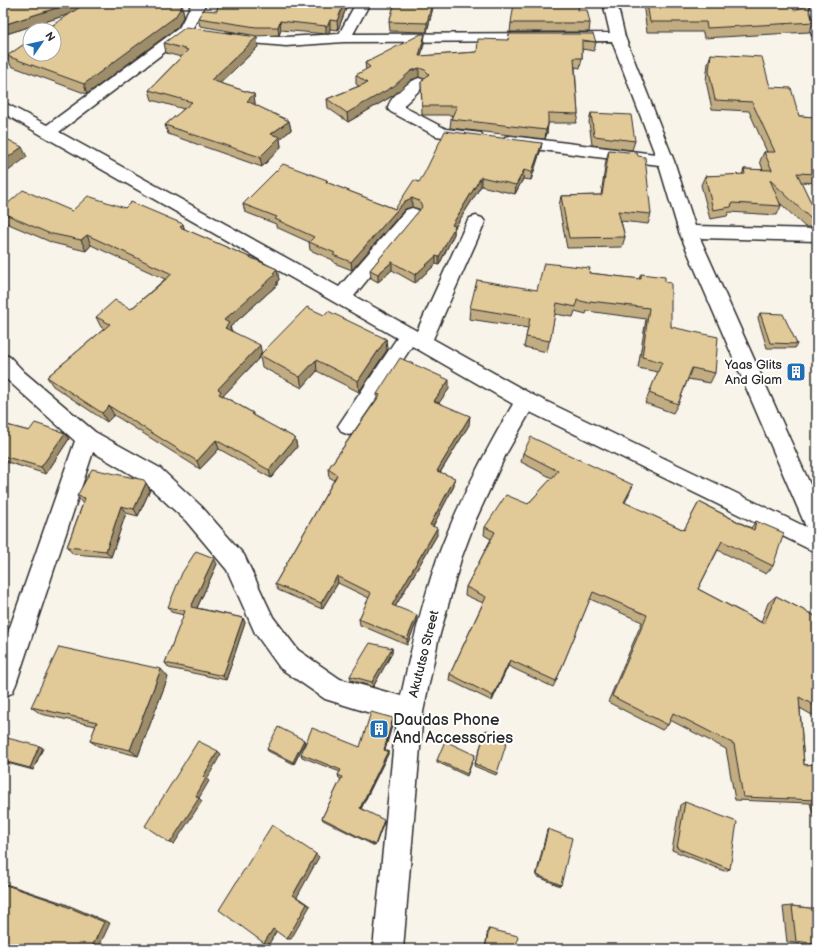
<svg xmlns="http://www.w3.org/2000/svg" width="820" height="952" font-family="'Balsamiq Sans',sans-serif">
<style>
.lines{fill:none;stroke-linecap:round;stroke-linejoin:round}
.minor-casing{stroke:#2b2b2b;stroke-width:3}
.minor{fill:#fff;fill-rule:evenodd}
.wall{fill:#c2ad83;stroke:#2b2b2b}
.shaded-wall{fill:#9e8d6a;stroke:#2b2b2b}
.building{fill:#e1c998;stroke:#2b2b2b}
.labels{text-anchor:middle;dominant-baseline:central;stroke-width:4;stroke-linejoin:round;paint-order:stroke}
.poi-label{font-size:13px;fill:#2b2b2b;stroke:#fff;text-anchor:end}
.street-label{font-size:13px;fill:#2b2b2b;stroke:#fff}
.near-poi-label{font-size:16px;fill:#2b2b2b;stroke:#fff;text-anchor:start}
</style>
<rect width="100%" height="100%" fill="#f9f4ea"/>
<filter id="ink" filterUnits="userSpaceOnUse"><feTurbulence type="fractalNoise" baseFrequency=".025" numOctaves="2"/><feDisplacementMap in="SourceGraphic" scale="8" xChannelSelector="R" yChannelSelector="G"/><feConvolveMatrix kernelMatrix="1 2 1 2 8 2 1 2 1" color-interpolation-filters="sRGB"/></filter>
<g filter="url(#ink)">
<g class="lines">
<!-- minor casing -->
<g class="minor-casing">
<g id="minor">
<path d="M 192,3 L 206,3 L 190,33 L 59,132 L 339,287 L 406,210 L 412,208 L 418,210 L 421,214 L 418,218 L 354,296 L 417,331 L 467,222 L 470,218 L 476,216 L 482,218 L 485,222 L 433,339 L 533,395 L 806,527 L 679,232 L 659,165 L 511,146 L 505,145 L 503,141 L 505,137 L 511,136 L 655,154 L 612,41 L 344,42 L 286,46 L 227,41 L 222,40 L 220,37 L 222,34 L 227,33 L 286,37 L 339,34 L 356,3 L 370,3 L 353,34 L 610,33 L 603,3 L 617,3 L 625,37 L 674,161 L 695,226 L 817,229 L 817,241 L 700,238 L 817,500 L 817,553 L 530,412 L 506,454 L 476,519 L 461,559 L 438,641 L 423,712 L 403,949 L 373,949 L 396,721 L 325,699 L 280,668 L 255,633 L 227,570 L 186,521 L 144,482 L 93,452 L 16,684 L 12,693 L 3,697 L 3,647 L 75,441 L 3,376 L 3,354 L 10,357 L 24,372 L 95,432 L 160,468 L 202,507 L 244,555 L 273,617 L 298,650 L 340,679 L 401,696 C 411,650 422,603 437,559 C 457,505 484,453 513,404 L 412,346 L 356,432 L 349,435 L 342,432 L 338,426 L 342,420 L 397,338 L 3,113 L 3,102 L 47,125 L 179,28 Z"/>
<polygon points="817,5 817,36 812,35 806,19 812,6"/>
<path d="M 419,78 L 424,80 L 427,83 L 404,105 L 404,107 L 446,129 L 481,133 L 483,137 L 481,141 L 475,142 L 436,136 L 391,112 L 388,109 C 388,98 409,81 419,78 Z"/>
</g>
</g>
<!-- minor -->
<use href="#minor" class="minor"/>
</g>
<!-- wall -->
<g class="wall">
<polygon points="3,3 182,6 184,15 178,27 87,94 11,66 7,56 69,14 3,35"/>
<polygon points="218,3 348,3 338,30 330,29 329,34 326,34 281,30 279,35 257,36 200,26 198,18 217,11"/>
<polygon points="395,3 434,3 427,32 390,31 389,22"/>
<polygon points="643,3 792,3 794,10 809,10 814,22 809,32 704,38 703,32 647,32"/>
<polygon points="578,10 590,23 589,32 510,32 511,23"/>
<polygon points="425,34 424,43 421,56 477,52 508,40 509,34 596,42 594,51 582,49 582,58 580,68 575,67 578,114 576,123 548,123 547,133 545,139 450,128 451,119 452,115 422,115 421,82 424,79 419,77 411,80 394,95 348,122 328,108 327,99 359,86 356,84 356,75 366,70 365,63"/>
<polygon points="164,43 258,47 220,83 254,94 255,104 255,105 289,121 291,130 280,139 281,147 262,167 168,134 165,125 184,109 152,100 149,90 181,57 166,53"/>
<polygon points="711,54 770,87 799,116 817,117 817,183 801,182 817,215 817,222 814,227 805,227 780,203 781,206 777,215 729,212 727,216 710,219 701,185 705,176 742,175 744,169 763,170 760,161 764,152 767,152 749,111 712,109 706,81 708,63"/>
<polygon points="591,113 635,141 632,150 592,145 589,122"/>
<polygon points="542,143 540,152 531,180 523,179 515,194 481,186 454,229 454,234 439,265 436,264 415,283 392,270 378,282 371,278 370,270 420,210 419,209 412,207 405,209 352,270 334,263 333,260 310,250 309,242 276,227 276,224 245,212 243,204 327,180 328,183 395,209 419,182"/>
<polygon points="609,150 651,214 648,224 621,221 625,237 622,247 567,248 559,206 561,196 601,195 606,160"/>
<polygon points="3,208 72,211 125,208 183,224 184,229 277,269 279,280 277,282 277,285 230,327 232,331 262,353 324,315 386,339 387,350 359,392 317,371 302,388 262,367 260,357 223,396 253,413 253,416 295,438 297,447 271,478 219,449 200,469 114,415 107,422 53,386 47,377 104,329 101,327 96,317 131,309 165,279 91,245 86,251 53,243 4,222 3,220"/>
<polygon points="589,273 639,279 641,274 665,282 671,327 715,373 710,383 688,379 678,404 673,413 645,403 658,372 638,368 646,319 587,311 586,314 575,311 573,317 555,314 547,352 524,347 528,328 469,319 470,308 537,290"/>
<polygon points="760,313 797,344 795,348 767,348 758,318"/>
<polygon points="449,389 438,403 469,425 440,473 454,486 433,526 437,535 395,607 417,621 407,645 360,625 359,619 369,598 338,583 322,609 278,590 275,584 334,480 329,477 328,469 377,398 377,394"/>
<polygon points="3,424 29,431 65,433 69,439 46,474 7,462 5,464 3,464"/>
<polygon points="523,453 633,485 625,503 684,530 699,502 751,528 756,521 773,566 766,574 718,550 698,589 761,622 768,603 776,596 817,617 817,712 812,715 800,708 804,765 817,764 817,813 813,813 810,803 735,800 726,749 670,720 668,725 662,730 608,702 642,622 590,599 556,681 553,687 508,666 492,701 449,680 450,674 483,603 465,595 466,587 491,539 484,535 485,527 528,504 552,478 521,462"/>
<polygon points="146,483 150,490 138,516 126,513 111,557 73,554 67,547 83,503 82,503 77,496"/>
<polygon points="217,564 197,608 243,618 245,623 226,680 169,668 165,663 184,615 171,612 168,607"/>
<polygon points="392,648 392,653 373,687 351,680 350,676"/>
<polygon points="168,677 138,756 98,746 90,741 96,726 41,714 31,707"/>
<polygon points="393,718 393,722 385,750 388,751 388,754 361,809 384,822 375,846 323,820 322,818 341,779 339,778 338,775 340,772 302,757 301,754 360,747"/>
<polygon points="486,730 497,773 496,775 474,766"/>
<polygon points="304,740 305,742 294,764 268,751 267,749"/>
<polygon points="39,746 43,748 33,770 3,762 3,747"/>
<polygon points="475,755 467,776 437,762 437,760"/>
<polygon points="685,802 730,869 724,871 672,850 680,805"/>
<polygon points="548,829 561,885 560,886 536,876 547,830"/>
<polygon points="792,906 817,909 817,946 787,942 783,907"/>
<polygon points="488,929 489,929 516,949 485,949"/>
</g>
<!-- shaded-wall -->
<g class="shaded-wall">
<polygon points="72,3 102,3 102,4 3,35 3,25"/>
<polygon points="344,3 348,3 338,30 337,21"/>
<polygon points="432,3 434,3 427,32 427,23"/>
<polygon points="182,6 184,15 178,27 87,94 84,84"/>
<polygon points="330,20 330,29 329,34 326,34 326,26"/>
<polygon points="280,21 281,30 279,35 278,27"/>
<polygon points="425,34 424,43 419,65 419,56"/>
<polygon points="257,37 258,47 213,90 211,80"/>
<polygon points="419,68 419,77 411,80 394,95 348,122 347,113 411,71"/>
<polygon points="254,94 255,104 248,111 247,101"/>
<polygon points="289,121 291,130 280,139 281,147 262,167 260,157 271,134"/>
<polygon points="548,124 547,133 545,139 546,130"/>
<polygon points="542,143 540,152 531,180 532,172"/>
<polygon points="22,147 27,157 3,175 3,161"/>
<polygon points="524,170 523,179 515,194 516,185"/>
<polygon points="481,177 481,186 454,229 454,234 439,265 439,257 452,225"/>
<polygon points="412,198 412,207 405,209 352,270 351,262 405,201"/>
<polygon points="183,224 186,234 180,227"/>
<polygon points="87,235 91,245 86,251 81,240"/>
<polygon points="436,256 436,264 415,283 415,275"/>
<polygon points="392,262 392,270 378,282 378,274"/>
<polygon points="277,269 279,280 277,282 277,285 230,327 232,333 228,337 224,320"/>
<polygon points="386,339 387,350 359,392 358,381"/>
<polygon points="260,345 262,355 260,355 260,357 223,396 222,403 218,389"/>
<polygon points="316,360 317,371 302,388 300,377"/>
<polygon points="449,380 449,389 434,410 434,401"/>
<polygon points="109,406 114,415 107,422 102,413"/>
<polygon points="470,416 469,425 436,479 437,471"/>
<polygon points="65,433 69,439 46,474 41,467"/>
<polygon points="295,438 297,447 271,478 269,470"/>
<polygon points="216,440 219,449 200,469 197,461"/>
<polygon points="3,457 7,462 5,464 3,462"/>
<polygon points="455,478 454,486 430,532 430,525"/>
<polygon points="146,483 150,490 138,516 134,509"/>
<polygon points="121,506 126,513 111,557 106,551"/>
<polygon points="437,528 437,535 392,612 392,605"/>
<polygon points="214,558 217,564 195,612 191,607"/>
<polygon points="337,576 338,583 322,609 321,603"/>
<polygon points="417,615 417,621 407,645 407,639"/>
<polygon points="243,618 245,623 226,680 223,676"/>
<polygon points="392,648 392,653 373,687 372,682"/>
<polygon points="510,660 508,666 492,701 493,696"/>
<polygon points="161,669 168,677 138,756 130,750"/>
<polygon points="393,718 393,722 384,753 384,750"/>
<polygon points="304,740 305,742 294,764 293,762"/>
<polygon points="39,746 43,748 33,770 30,768"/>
<polygon points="218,751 221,754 207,779 209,781 199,798 202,801 174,844 170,843 203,777"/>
<polygon points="388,751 388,754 360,810 360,808"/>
<polygon points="384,820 384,822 375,846 375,845"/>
<polygon points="316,854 319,857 297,897 310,906 291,939 287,939 293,895"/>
<polygon points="3,883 63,903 110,923 98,949 91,949 3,884"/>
<polygon points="273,929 277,930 269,944 264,943"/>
<polygon points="13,944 21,944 19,949 10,949"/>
<polygon points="131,946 138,946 141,949 134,949"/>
</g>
<!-- building -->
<g class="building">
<polygon points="3,3 72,3 3,25"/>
<polygon points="86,3 178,3 182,6 175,17 84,84 7,56 30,40 30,54 54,54 54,30 46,30"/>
<polygon points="218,3 344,3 337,21 330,20 328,25 326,26 280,21 278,27 256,27 198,18 203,10 217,11"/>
<polygon points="395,3 432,3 427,23 389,22"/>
<polygon points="514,3 579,3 578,10 587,10 590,23 511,23"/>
<polygon points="647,3 792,3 794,10 810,5 809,10 814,22 707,28 706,22 650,22"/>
<polygon points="186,27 257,37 211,80 254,94 247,101 289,121 271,134 280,137 260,157 165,125 192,102 149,90 188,50 164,43"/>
<polygon points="421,34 425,34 419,56 477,52 478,39 508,40 509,34 593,34 596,42 582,40 582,58 574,58 578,114 548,113 548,124 546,130 451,119 457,106 422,106 421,82 429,74 425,70 419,68 411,71 394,86 347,113 327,99 367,83 356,75 370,67 365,63"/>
<polygon points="711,54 762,57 770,87 791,88 799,116 817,117 817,174 797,173 817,215 817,218 810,218 770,180 781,206 732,203 731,207 713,210 705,176 745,174 744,169 772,170 764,152 775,152 752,102 715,100 709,71"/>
<polygon points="591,113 631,115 635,141 594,136"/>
<polygon points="445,131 542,143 532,172 524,170 516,185 481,177 452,225 455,226 439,257 436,256 415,275 392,262 378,274 370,270 422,207 419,201 412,198 405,201 351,262 333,255 335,253 309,242 314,237 275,219 277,217 243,204 283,164 327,180 326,182 395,209 414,180 419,182 424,174"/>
<polygon points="3,137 22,147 3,161"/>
<polygon points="609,150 637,153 638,156 645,157 651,214 618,211 625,237 569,238 561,196 602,195"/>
<polygon points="23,190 72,211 88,196 125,208 131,202 183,224 180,227 277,269 273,273 275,275 224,320 229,323 225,328 260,345 218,389 221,391 219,394 253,413 251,414 295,438 269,470 216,440 197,461 109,406 102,413 47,377 110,324 96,317 115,300 131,309 172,274 87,235 81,240 48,233 3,213 3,208"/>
<polygon points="544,263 590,268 589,273 641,279 641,274 665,277 665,282 671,283 671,327 718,337 715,373 692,368 678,404 649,393 662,362 642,357 649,308 590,301 589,303 577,300 576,307 557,303 550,341 526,337 530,318 470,308 477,280 537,290"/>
<polygon points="307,307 324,315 328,311 386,339 358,381 316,360 300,377 260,355"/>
<polygon points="760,313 783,314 797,344 770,343"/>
<polygon points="400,358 449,380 434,401 470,416 437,471 455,478 430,525 437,528 392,605 417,615 407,639 359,619 371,593 337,576 321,603 275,584 337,475 328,469 380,395 377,394"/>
<polygon points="35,423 65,433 41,467 3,456 3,424 29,431"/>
<polygon points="531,437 633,485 624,502 684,530 699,502 754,530 756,521 784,533 773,566 722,541 698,589 764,624 776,596 817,617 817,707 799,697 804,765 817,764 817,800 743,797 734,744 673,713 668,725 612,696 647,615 593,592 556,681 510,660 493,696 450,674 486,597 466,587 495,532 485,527 506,495 528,504 558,471 523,453"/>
<polygon points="92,469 144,480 146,483 134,509 121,506 106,551 67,547 85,498 77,496"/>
<polygon points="196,551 214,558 191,607 243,618 223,676 165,663 185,611 168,607 182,573"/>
<polygon points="370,643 392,648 372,682 350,676"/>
<polygon points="59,647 161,669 130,750 90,741 97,722 31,707"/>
<polygon points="371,712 393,718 384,750 388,751 360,808 384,820 375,845 322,818 342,777 338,775 341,770 301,754 312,728 360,747"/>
<polygon points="278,727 304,740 293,762 267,749"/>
<polygon points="486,730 508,738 497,773 475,764"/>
<polygon points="7,738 39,746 30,768 3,761 3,747"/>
<polygon points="198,741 218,751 203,777 206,778 196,796 199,798 170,843 145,826"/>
<polygon points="445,741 475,755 467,774 437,760"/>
<polygon points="685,802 737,822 730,869 677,848"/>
<polygon points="272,825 316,854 293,895 307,904 287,939 273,929 264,943 219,910"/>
<polygon points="548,829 572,838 561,885 537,875"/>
<polygon points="3,884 56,902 104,922 91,949 25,949 13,944 10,949 3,949"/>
<polygon points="792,906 817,909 817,944 796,941"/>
<polygon points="489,929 518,936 516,949 485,949"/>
<polygon points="131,946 134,949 129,949"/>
</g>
</g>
<!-- icons -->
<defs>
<g id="building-square" transform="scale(1)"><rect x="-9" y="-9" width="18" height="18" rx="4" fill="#1f6fb2" stroke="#fff"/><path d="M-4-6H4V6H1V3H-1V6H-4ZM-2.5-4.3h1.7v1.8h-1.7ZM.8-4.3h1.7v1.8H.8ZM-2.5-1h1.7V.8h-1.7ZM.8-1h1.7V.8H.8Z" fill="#fff"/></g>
</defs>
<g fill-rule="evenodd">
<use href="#building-square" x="796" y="372"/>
<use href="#building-square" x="379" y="729"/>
</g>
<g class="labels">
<!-- poi labels -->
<g class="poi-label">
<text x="782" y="365">Yaas Glits<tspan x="782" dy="15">And Glam</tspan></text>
</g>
<!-- street labels -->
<g class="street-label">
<text transform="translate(424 654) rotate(-76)">Akututso Street</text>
</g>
<!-- near-poi labels -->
<g class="near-poi-label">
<text x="393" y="720">Daudas Phone<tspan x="393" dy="18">And Accessories</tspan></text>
</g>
</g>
<!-- margin -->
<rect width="820" height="952" fill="none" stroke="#fff" stroke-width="16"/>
<rect x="8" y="8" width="804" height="936" fill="none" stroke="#2b2b2b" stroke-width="1.5" filter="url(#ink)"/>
<!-- north arrow -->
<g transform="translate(42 42) rotate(56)"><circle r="19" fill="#ffffff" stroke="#aaaaaa"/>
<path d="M0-3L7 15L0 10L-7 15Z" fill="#1f6fb2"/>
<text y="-6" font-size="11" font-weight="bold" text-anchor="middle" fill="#2b2b2b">N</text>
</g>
</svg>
